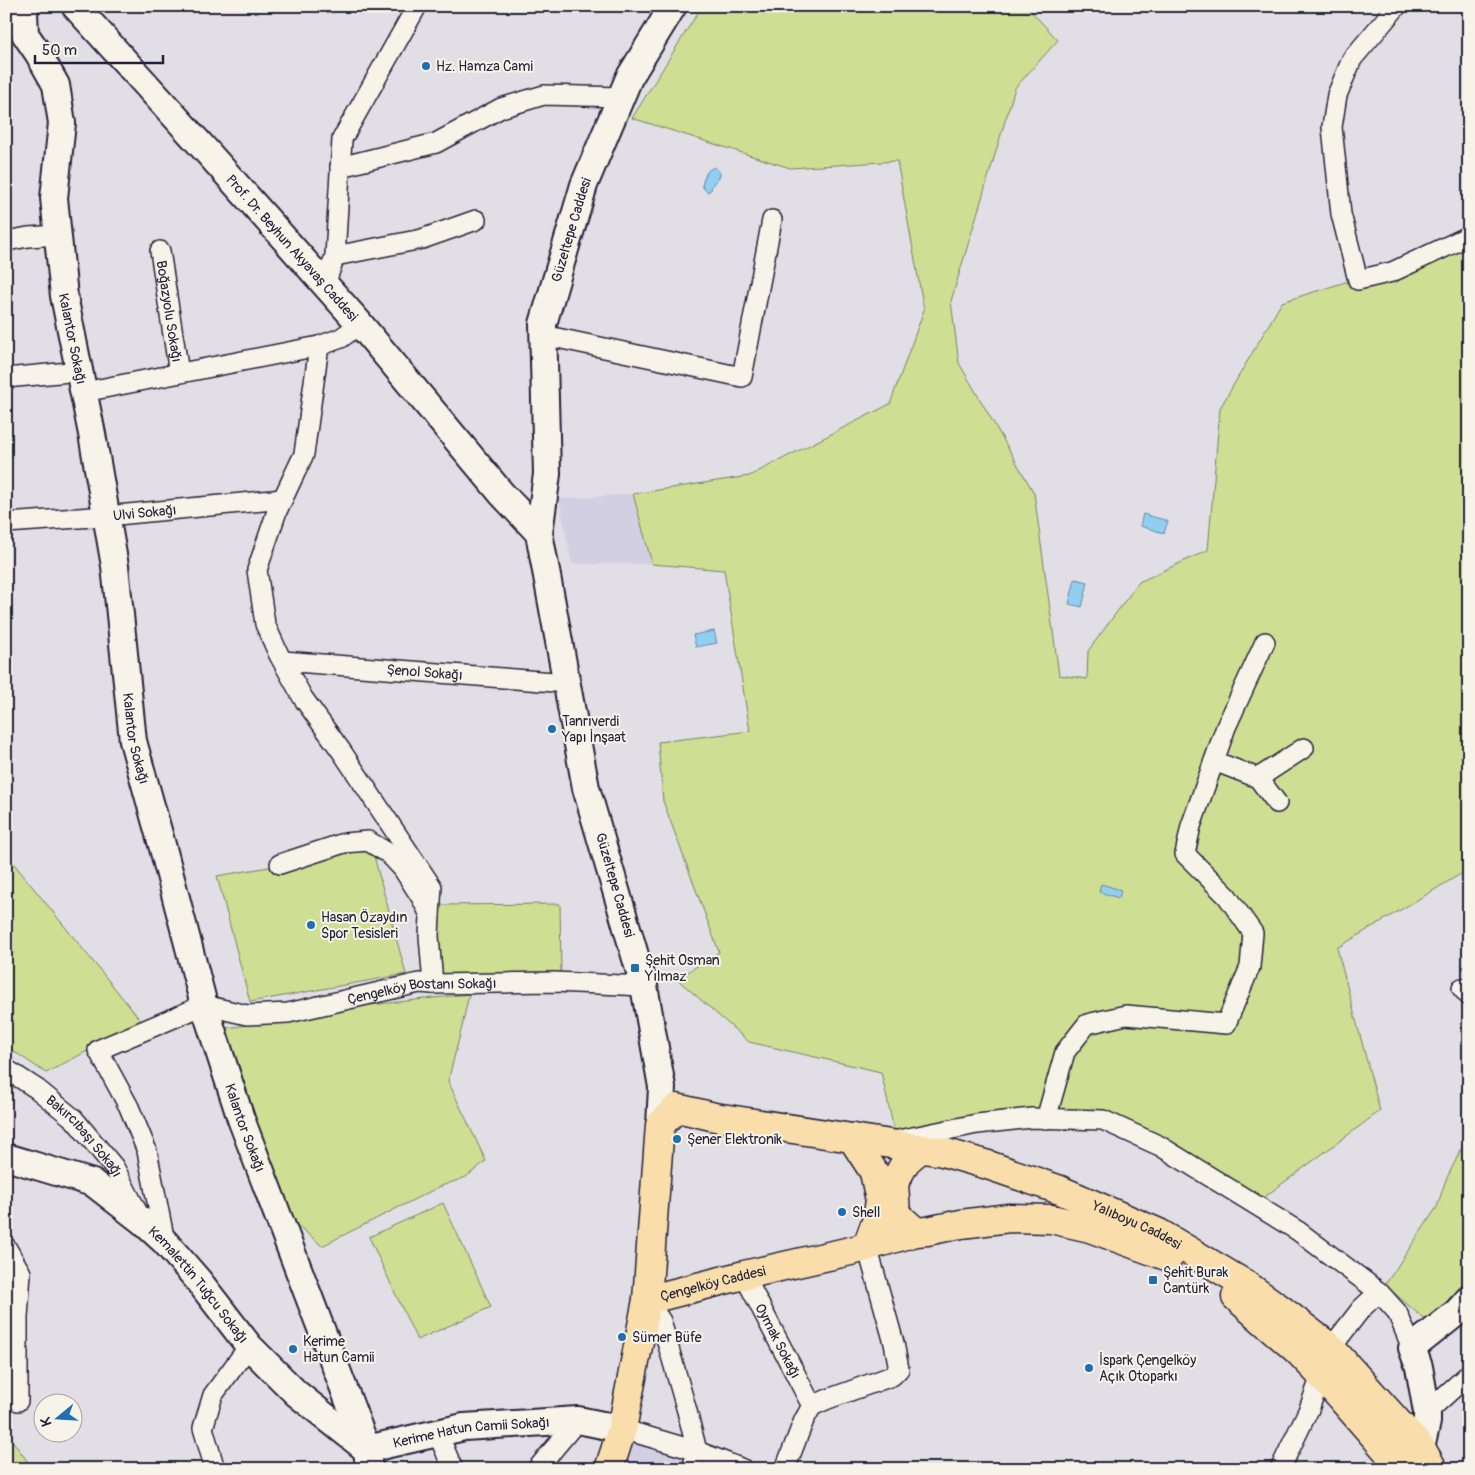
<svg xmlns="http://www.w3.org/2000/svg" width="1475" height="1475" font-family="Pangolin,sans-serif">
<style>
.built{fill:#d3cfe3}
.green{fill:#cede92;stroke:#788066}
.water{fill:#90cff1;stroke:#648aa8}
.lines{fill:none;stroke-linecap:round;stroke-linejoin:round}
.street-casing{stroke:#22223b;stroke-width:22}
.secondary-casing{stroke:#22223b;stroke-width:30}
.primary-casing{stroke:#22223b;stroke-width:31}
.street{stroke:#f7f3e8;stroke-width:19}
.secondary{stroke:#f7f3e8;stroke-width:26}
.primary{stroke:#f9ddab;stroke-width:28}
.poi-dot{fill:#1f6fb2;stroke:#f7f3e8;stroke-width:2}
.labels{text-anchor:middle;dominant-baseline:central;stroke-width:4;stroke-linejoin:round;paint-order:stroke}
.poi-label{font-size:14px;fill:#22223b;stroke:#f7f3e8;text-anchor:start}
.street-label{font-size:14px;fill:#22223b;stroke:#f7f3e8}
</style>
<rect width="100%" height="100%" fill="#e2dee5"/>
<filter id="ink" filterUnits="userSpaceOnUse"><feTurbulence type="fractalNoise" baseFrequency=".02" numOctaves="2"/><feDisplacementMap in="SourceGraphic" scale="10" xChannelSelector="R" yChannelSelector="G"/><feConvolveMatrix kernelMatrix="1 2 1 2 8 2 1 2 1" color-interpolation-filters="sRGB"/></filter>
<g filter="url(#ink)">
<!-- built -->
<g class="built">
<polygon points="633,494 652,564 572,564 559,499"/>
<polygon points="628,1437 710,1465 710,1469 617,1469"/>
</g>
<!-- green -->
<g class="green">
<polygon points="702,6 1026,6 1058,40 1015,88 951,301 959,363 1034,493 1059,675 1087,679 1088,651 1139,582 1208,550 1220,408 1282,302 1450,249 1469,251 1469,869 1337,948 1380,1111 1251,1207 1095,1113 895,1134 881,1072 749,1042 677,979 719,952 663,801 658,742 750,731 724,570 652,564 633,494 749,476 890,404 924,310 897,161 790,168 632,118"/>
<polygon points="372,849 406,974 250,1002 217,876"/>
<polygon points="6,854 142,1022 46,1073 6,1046"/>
<polygon points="560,904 561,976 439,977 437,905"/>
<polygon points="469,994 462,1027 448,1081 486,1161 466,1177 439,1187 322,1246 288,1217 226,1028 279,1021 335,1009"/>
<polygon points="1469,1133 1469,1279 1430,1324 1385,1285 1437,1207 1445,1182"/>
<polygon points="443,1203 491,1307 417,1340 369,1237"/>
<polygon points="6,1432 33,1469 6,1469"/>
</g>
<!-- water -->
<g class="water">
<path d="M 715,167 L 720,173 L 720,176 L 712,185 L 711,190 L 707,192 L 702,186 C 704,177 705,170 715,167 Z"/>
<polygon points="1143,514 1168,521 1164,533 1140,526"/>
<polygon points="1075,579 1088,582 1082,607 1069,604"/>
<polygon points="714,631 717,643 696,647 693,635"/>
<polygon points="1101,884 1121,890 1119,898 1099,892"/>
</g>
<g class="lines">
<!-- street casing -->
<g class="street-casing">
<g id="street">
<polyline points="1397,6 1352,59 1337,95 1332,127 1341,214 1358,280 1392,272 1469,236"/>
<polyline points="340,167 436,143 501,108 544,95 621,97"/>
<polyline points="6,240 12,240 28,237 58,235"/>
<path id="s1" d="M 160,251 L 179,373"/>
<polyline points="335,256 422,239 476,220"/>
<polyline points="325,285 335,256 342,139 417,6"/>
<polyline points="543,335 742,377 772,220"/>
<polyline points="319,346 304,454 277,511 257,570 265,624 279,655 303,698 342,752 432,887 430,915"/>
<polyline points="6,378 80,371"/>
<polyline points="84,392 319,346 341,338 360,324"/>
<path id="s2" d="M 6,523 L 107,516 L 283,499"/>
<path id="s3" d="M 283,661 L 567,683"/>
<polyline points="1214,761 1258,778 1277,803"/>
<polyline points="1258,778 1304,748"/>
<polyline points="280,864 344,843 368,841 388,853 403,869 421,897 430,915 429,936 433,984"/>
<polyline points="1462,988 1469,996"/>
<path id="s4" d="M 6,1069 L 37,1089 L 74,1119 L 114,1167 L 139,1215"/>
<polyline points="1046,1119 1065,1052 1087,1024 1126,1015 1226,1024 1250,967 1253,933 1227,896 1185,854 1191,826 1226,727 1265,642"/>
<polyline points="898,1140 977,1124 1032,1118 1103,1120 1160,1146 1298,1231 1379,1292 1397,1312 1412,1348"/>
<path id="s5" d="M 165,1242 L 147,1151 L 129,1107 L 98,1050 L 204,1005 L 247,1015 L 288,1013 L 419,983 L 433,984 L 554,982 L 644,986"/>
<polyline points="6,1247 21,1273 18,1317 18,1401"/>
<path id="s6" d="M 744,1275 L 812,1406"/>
<polyline points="647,1300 661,1321 687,1411 697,1451 692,1469"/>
<polyline points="1427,1412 1469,1374"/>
<polyline points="622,1429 697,1451 743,1469"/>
<polyline points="438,1434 453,1469"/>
<polyline points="215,1469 203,1428 213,1395 249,1346"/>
<polyline points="537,1469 578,1420"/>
<polyline points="785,1469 804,1420 812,1406 828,1399 892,1376 899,1369 894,1343 867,1246"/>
<polyline points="1280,1469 1309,1409 1331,1348 1361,1309 1379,1292"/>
</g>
</g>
<!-- secondary casing -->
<g class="secondary-casing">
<g id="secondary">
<path id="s7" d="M 26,6 L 24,13 L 25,34 L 38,53 L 56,85 L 62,123 L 54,198 L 64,296 L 92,434 L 115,566 L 133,741 L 164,852 L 204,1005 L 241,1119 L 367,1449 L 369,1469"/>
<path id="s8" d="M 75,6 L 209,154 L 360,324 L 502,494 L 539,533"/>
<path id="s9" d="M 660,1125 L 662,1087 L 644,986 L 586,788 L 539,533 L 547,474 L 543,324 L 584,185 L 629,78 L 673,6"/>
<path id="s10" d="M 6,1157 L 93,1183 L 142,1221 L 165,1242 L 198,1280 L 249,1346 L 296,1393 L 366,1449"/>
<polyline points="1421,1448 1427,1422 1427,1412 1419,1367 1412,1348 1456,1313 1469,1299"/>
<path id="s11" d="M 367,1449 L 464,1427 L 578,1420 L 622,1429"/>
</g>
</g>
<!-- primary casing -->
<g class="primary-casing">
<g id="primary">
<polyline points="852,1138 874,1172 880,1201 877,1219 867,1246"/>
<polyline points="916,1232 896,1214 894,1183 906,1161 920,1149"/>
<polyline points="1236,1297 1298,1351 1321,1375 1403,1469"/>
<path id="s12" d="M 647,1300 L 744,1275 L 855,1250 L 916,1232 L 927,1231 L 961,1224 L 1009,1218 L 1051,1219 L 1090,1228 L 1169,1257"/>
<path id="s13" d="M 609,1469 L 622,1429 L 647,1300 L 660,1125 L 677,1108 L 715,1117 L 943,1152 L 988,1165 L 1060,1190 L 1159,1233 L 1245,1284 L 1283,1311 L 1331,1348 L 1421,1448 L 1433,1469"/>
</g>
</g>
<!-- street -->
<use href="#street" class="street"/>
<!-- secondary -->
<use href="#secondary" class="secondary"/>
<!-- primary -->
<use href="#primary" class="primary"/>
</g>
</g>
<!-- markers -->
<g class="poi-dot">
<circle cx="426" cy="66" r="5"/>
<circle cx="552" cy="729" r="5"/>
<circle cx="311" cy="925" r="5"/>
<rect x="630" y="963" width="10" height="10" rx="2.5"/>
<circle cx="677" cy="1139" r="5"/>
<circle cx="842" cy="1212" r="5"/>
<rect x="1148" y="1275" width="10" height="10" rx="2.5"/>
<circle cx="622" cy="1337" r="5"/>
<circle cx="293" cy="1349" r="5"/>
<circle cx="1089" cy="1368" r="5"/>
</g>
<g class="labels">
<!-- poi labels -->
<g class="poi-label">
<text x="436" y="66">Hz. Hamza Cami</text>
<text x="562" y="721">Tanrıverdi<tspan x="562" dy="16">Yapı İnşaat</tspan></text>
<text x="321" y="917">Hasan Özaydın<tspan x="321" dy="16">Spor Tesisleri</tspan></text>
<text x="645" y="960">Şehit Osman<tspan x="645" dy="16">Yılmaz</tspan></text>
<text x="687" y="1139">Şener Elektronik</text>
<text x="852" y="1212">Shell</text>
<text x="1163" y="1272">Şehit Burak<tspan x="1163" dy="16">Cantürk</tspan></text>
<text x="632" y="1337">Sümer Büfe</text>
<text x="303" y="1341">Kerime<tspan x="303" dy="16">Hatun Camii</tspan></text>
<text x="1099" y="1360">İspark Çengelköy<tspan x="1099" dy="16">Açık Otoparkı</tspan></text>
</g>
<!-- street labels -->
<g class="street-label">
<text stroke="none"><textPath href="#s9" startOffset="914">Güzeltepe Caddesi</textPath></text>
<text stroke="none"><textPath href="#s8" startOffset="325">Prof. Dr. Beyhun Akyavaş Caddesi</textPath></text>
<text stroke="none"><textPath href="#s1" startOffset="61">Boğazyolu Sokağı</textPath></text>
<text stroke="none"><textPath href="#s7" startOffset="344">Kalantor Sokağı</textPath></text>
<text stroke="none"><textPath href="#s2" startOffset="139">Ulvi Sokağı</textPath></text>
<text stroke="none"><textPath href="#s3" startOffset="142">Şenol Sokağı</textPath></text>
<text stroke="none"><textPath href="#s7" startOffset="749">Kalantor Sokağı</textPath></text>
<text transform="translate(615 885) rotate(74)">Güzeltepe Caddesi</text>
<text stroke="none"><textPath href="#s5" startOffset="542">Çengelköy Bostanı Sokağı</textPath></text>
<text stroke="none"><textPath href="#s7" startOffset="1154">Kalantor Sokağı</textPath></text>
<text stroke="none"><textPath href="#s4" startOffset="104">Bakırcıbaşı Sokağı</textPath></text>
<text stroke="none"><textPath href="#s13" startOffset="850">Yalıboyu Caddesi</textPath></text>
<text stroke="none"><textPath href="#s12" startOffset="68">Çengelköy Caddesi</textPath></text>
<text stroke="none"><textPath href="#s10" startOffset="238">Kemalettin Tuğcu Sokağı</textPath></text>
<text stroke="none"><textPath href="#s6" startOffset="74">Oymak Sokağı</textPath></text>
<text stroke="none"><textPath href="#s11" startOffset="106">Kerime Hatun Camii Sokağı</textPath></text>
</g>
</g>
<!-- margin -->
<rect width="1475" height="1475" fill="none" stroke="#f7f3e8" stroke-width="25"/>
<rect x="12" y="12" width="1450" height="1450" fill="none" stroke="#22223b" stroke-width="2" filter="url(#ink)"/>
<!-- north arrow -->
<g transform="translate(58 1418) rotate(252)"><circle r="24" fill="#f7f3e8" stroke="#a29fa3"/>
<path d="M0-4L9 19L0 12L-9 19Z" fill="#1f6fb2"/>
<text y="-8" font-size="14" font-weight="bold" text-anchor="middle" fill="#22223b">K</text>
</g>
<!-- scale -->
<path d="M35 55v8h128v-8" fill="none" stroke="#22223b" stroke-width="2.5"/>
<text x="42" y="55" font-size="15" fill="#22223b" stroke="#f7f3e8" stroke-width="4" paint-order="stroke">50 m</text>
</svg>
